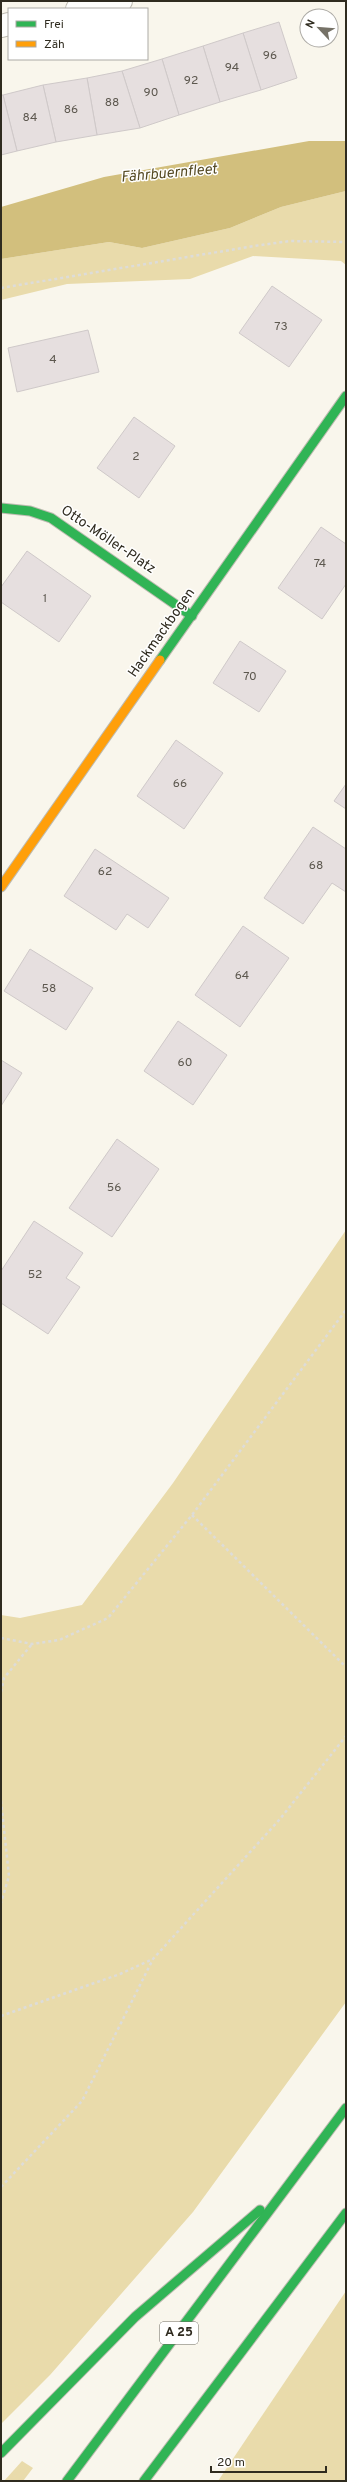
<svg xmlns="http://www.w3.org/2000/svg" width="347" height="2482" font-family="Overpass,sans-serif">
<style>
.green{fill:#e9dbab}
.water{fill:#d2bf7d}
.building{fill:#e6dfdf;stroke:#cfc9c9}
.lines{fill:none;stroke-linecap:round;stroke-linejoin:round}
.street-casing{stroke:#bebbb1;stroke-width:24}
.fast-casing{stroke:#bebbb1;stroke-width:11}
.slow-casing{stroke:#bebbb1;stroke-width:11}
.path{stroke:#dddcd9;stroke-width:2.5;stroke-dasharray:3 3;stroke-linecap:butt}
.street{stroke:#fefefc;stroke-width:22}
.fast{stroke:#30b455;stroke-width:9}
.slow{stroke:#ff9f0a;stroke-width:9}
.labels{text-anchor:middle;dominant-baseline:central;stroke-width:3;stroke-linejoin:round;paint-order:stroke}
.number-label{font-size:12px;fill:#5d584f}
.shield{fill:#fff;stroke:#6d6b62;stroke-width:1}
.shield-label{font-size:13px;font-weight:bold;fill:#2f2b1f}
.street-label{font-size:14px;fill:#2f2b1f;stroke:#fff}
.water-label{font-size:15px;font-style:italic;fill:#554a23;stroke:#fff}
</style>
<rect width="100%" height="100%" fill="#f9f6ec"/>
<!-- green -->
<g class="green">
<polygon points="346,191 346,265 341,261 253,256 190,279 67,284 1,300 1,259 109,242 142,248 230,228 281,207"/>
<polygon points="346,1230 346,2002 193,2212 50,2375 1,2424 1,1615 20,1618 82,1605 173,1483"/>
<polygon points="346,2291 346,2481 218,2481"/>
<polygon points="22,2461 33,2468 23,2481 4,2481"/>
</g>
<!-- water -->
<polygon class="water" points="309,141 346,141 346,191 281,207 230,228 142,248 109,242 1,259 1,207 104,177"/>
<!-- building -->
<g class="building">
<polygon points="279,22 297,78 261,90 243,33"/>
<polygon points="243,33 261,90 220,102 203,46"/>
<polygon points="203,46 220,102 179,115 162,59"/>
<polygon points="162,59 179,115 140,128 122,71"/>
<polygon points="122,71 140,128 97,135 87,78"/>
<polygon points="87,78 97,135 56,142 43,85"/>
<polygon points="43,85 56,142 17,151 3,95"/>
<polygon points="1,95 3,95 17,151 1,155"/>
<polygon points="272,286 322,320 289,367 239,333"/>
<polygon points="88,330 99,372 17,392 8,348"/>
<polygon points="134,417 175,446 139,498 97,468"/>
<polygon points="321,527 346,544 346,584 322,619 278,588"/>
<polygon points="27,551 91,596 59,642 1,602 1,587"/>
<polygon points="240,641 286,671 259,712 213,683"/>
<polygon points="176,740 223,773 184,829 137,796"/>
<polygon points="346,784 346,809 334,801"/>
<polygon points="313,827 346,849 346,892 332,883 303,924 264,898"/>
<polygon points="95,849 169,898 148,928 127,914 116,930 64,896"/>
<polygon points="243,926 289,958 240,1027 195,995"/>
<polygon points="30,949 93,988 66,1030 4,991"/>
<polygon points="178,1021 227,1055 193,1105 144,1071"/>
<polygon points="1,1060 22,1073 1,1106"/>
<polygon points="117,1139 159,1169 112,1237 69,1208"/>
<polygon points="34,1221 83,1253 66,1278 80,1287 48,1334 1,1303 1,1271"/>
</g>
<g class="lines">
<!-- street casing -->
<g class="street-casing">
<g id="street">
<polyline points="77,9 121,1"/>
<polyline points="1,26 9,24"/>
</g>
</g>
<!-- fast casing -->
<g class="fast-casing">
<g id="fast">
<polyline points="1,508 30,511 51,518 192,616"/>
<polyline points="160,660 346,396"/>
<polyline points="1,2453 135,2317 260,2210"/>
<polyline points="67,2481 346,2108"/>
<polyline points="144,2481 346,2213"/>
</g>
</g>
<!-- slow casing -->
<g class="slow-casing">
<polyline id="slow" points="1,887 160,660"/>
</g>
<!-- path -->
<g class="path">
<polyline points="1,288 254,246 290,241 346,242"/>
<polyline points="192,1515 346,1667"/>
<polyline points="1,1638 32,1644 59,1640 108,1618 192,1515 346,1310"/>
<polyline points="1,1692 4,1678 32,1644"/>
<polyline points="1,1801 9,1876 1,1903"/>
<polyline points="1,2016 120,1974 153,1959"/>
<polyline points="1,2187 82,2101 153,1959 280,1819 346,1736"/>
</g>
<!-- street -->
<use href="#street" class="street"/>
<!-- fast -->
<use href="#fast" class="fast"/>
<!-- slow -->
<use href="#slow" class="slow"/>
</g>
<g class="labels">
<!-- number labels -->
<g class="number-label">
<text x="270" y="56">96</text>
<text x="232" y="68">94</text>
<text x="191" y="81">92</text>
<text x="151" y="93">90</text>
<text x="112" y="103">88</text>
<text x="71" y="110">86</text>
<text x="30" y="118">84</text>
<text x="281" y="327">73</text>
<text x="53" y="360">4</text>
<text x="136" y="457">2</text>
<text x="320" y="564">74</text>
<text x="45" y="599">1</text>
<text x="250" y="677">70</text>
<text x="180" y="784">66</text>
<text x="316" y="866">68</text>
<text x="105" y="872">62</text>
<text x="242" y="976">64</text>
<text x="49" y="989">58</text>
<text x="185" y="1063">60</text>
<text x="114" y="1188">56</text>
<text x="35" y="1275">52</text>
</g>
<!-- shield labels -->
<rect class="shield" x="160" y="2322" width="38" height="22" rx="3"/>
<g class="shield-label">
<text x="179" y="2333">A 25</text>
</g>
<!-- street labels -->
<g class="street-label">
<text transform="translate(108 540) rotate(34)">Otto-Möller-Platz</text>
<text transform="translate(162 633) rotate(-55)">Hackmackbogen</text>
</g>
<!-- water labels -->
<g class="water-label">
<text transform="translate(169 174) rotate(-5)">Fährbuernfleet</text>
</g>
</g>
<!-- border -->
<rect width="347" height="2482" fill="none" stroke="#2f2b1f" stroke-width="4"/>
<!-- legend -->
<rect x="8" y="8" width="140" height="52" fill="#ffffff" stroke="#acaaa5"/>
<rect x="16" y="21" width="20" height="6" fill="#30b455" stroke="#acaaa5"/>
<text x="44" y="28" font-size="12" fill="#2f2b1f">Frei</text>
<rect x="16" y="41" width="20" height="6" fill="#ff9f0a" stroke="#acaaa5"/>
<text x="44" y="48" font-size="12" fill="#2f2b1f">Zäh</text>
<!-- north arrow -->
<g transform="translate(319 28) rotate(296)"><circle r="19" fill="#ffffff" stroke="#acaaa5"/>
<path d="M0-3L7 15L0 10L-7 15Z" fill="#767267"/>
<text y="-6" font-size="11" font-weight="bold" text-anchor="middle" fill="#2f2b1f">N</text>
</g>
<!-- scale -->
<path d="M211 2466v6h115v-6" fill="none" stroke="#2f2b1f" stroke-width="2"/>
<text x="217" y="2466" font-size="12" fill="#2f2b1f" stroke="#ffffff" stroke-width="3" paint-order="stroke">20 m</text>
</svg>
